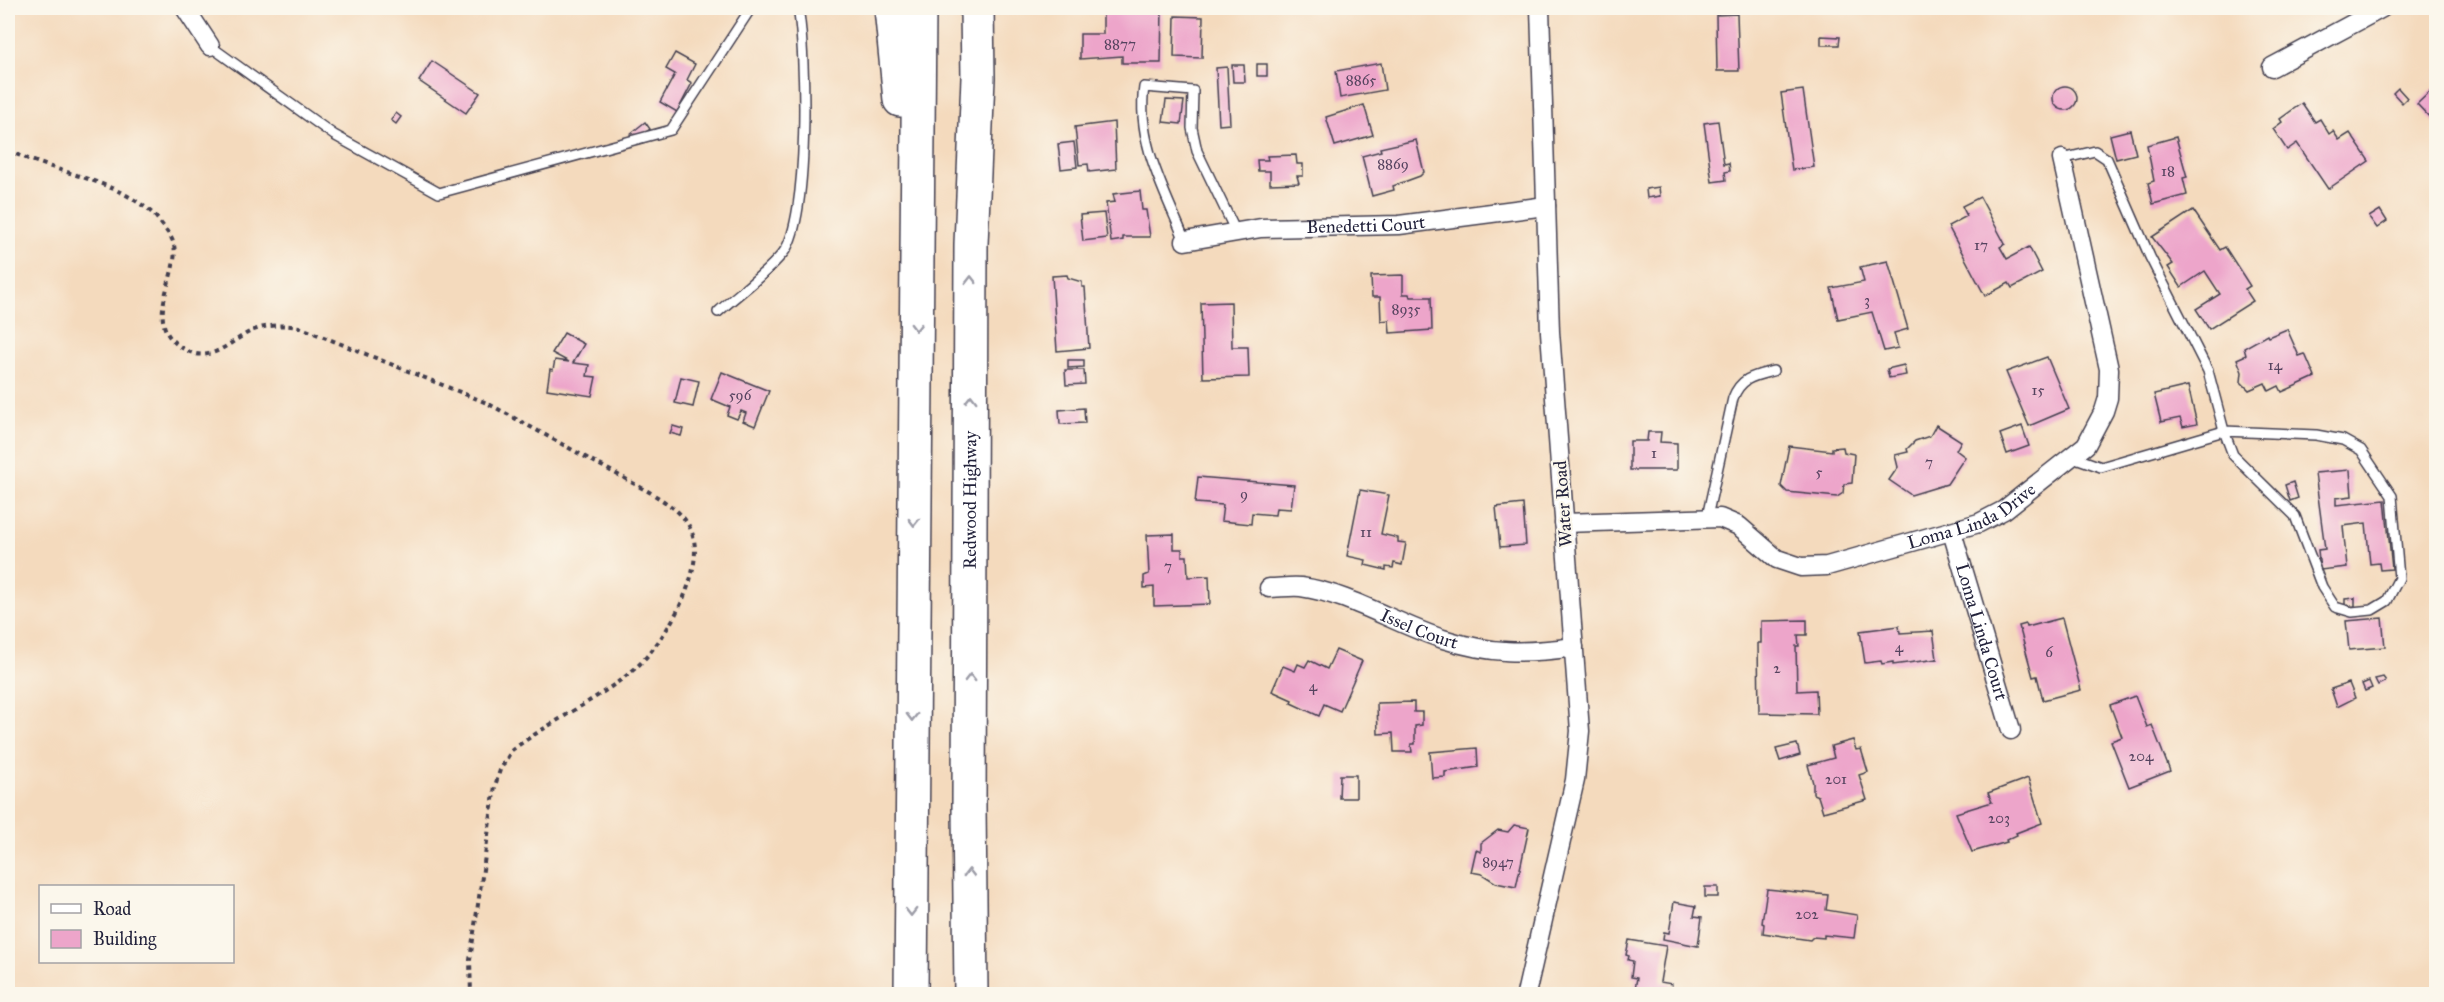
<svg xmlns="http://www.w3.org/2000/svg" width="2444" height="1002" font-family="'IM FELL Great Primer',serif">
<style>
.building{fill:#eda5ca}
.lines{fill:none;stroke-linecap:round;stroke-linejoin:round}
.lane-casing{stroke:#423e4e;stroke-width:12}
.street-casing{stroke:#423e4e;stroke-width:21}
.highway-casing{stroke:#423e4e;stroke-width:36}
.path{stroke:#423e4e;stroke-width:4;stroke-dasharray:4.5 4.5;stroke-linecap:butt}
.lane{stroke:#fff;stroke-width:9}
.street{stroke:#fff;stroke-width:18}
.highway{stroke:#fff;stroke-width:33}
.oneway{stroke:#9c9ca7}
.labels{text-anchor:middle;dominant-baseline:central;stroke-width:4.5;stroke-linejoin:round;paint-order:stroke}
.number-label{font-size:15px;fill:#55435f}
.street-label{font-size:18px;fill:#22223b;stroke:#fbf7ec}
</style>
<rect width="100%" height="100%" fill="#fbf7ec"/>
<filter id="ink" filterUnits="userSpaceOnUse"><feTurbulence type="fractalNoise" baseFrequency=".0167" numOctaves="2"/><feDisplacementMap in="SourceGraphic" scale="12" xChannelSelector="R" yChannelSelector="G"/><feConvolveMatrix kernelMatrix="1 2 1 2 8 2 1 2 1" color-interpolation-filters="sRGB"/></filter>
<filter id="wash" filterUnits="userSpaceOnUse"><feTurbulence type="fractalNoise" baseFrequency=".008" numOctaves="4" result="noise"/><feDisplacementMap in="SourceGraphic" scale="24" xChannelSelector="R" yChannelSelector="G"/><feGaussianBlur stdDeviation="1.35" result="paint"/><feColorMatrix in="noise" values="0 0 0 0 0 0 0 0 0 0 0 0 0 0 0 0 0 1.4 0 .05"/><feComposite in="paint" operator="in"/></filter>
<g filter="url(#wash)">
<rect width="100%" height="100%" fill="#f4dabd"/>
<g id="blocks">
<!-- building -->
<g class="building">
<polygon points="1103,8 1162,8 1161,63 1122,63 1122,56 1080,59 1080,34 1103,34"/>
<polygon points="1737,14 1739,71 1717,71 1716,15"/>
<polygon points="1175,16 1203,17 1202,58 1174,57"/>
<polygon points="1821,36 1840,37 1839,45 1821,45"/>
<polygon points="675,53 695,64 687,80 692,83 677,112 660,102 675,74 666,69"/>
<polygon points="432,61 480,93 466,113 419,81"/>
<polygon points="1381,63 1385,90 1340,98 1336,71"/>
<rect x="1257" y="64" width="10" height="12"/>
<polygon points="1232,65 1244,65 1245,82 1233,82"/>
<polygon points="1227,67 1230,124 1219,125 1216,68"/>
<polygon points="2436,86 2436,124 2417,104"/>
<circle cx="2065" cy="98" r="12"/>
<polygon points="2398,88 2407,98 2402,103 2393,93"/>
<polygon points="1803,90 1814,167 1792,170 1781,93"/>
<polygon points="1166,100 1184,101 1181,124 1163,122"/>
<polygon points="2302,103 2315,122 2320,119 2329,134 2333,131 2339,140 2350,133 2369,161 2328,189 2297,143 2287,150 2273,129 2282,122 2280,119"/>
<polygon points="1364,105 1373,135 1335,146 1326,117"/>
<polygon points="396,113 401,117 396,124 391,120"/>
<polygon points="1718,121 1724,164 1729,163 1730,171 1725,172 1726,180 1712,182 1704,123"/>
<polygon points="645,122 650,129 635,140 630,134"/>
<polygon points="1114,122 1116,169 1089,172 1088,164 1079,165 1075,127"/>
<polygon points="2130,130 2136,154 2116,159 2110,135"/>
<polygon points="2176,137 2187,177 2183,178 2187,195 2153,204 2148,183 2154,181 2147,145"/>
<polygon points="1416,140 1424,172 1420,176 1393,186 1394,190 1372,196 1362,156 1381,151 1380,148"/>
<polygon points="1074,142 1077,167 1061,169 1058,144"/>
<polygon points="1296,155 1297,164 1303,164 1303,176 1297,176 1299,183 1270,184 1270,171 1258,171 1257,160 1268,160 1267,156"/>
<polygon points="1659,187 1660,196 1647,198 1646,189"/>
<polygon points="1140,191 1142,210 1146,210 1150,237 1123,237 1123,240 1111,242 1106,203 1115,202 1113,194"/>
<polygon points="1980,197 2005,244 2000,247 2007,259 2029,247 2042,272 2012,288 2009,283 1985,296 1948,226 1967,216 1962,206"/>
<polygon points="2193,210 2220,250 2225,247 2250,286 2245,289 2253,301 2209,329 2196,309 2220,294 2205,271 2181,287 2168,267 2173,264 2152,237"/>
<polygon points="2380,210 2387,221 2377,228 2369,217"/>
<polygon points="1104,213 1107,238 1083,241 1080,215"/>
<polygon points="1888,261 1908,329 1894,333 1898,348 1884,351 1872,312 1838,319 1831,288 1864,282 1860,267"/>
<polygon points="1067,275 1068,278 1082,282 1082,287 1085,287 1089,348 1057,351 1052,276"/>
<polygon points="1403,275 1403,294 1409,294 1410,297 1431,297 1432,330 1390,333 1389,320 1381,321 1380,297 1372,297 1371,276"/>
<polygon points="1231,302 1232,347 1248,347 1249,377 1203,378 1201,303"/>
<polygon points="2287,329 2299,356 2305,354 2315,377 2282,392 2279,386 2269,391 2265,383 2249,390 2241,382 2242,372 2237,359 2246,355 2244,348 2267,335 2268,337"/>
<polygon points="564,333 584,344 573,363 589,365 587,376 596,377 592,396 547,389 550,369 553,370 555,360 569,362 552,353"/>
<polygon points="2047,357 2069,409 2029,426 2006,372"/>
<polygon points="1068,360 1084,360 1084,367 1068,368"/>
<polygon points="1904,365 1906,375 1889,378 1887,369"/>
<polygon points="1065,370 1084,370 1085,384 1066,385"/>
<polygon points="722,372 769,391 755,426 743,421 746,413 741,411 737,419 727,415 730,407 711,399"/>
<polygon points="681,377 699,381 693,407 675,403"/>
<polygon points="2188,386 2197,424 2183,427 2180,418 2161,422 2154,394"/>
<polygon points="1084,408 1085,423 1060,424 1059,410"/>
<polygon points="1936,425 1961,441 1956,450 1965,457 1947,484 1911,495 1889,480 1898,467 1895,455 1908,452 1907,449 1915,441 1930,436"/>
<polygon points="673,426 683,429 681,436 670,433"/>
<polygon points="2022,426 2029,446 2007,454 2000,434"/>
<polygon points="1648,432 1661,432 1660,442 1677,443 1677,470 1630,470 1630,441 1647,441"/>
<polygon points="1789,446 1832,451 1832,448 1843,447 1844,452 1854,454 1852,483 1844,484 1843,493 1837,497 1787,492 1781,486"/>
<polygon points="2350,470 2352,496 2336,498 2336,505 2385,500 2392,569 2380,570 2379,563 2370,564 2366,523 2343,526 2347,567 2320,570 2318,550 2325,549 2315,473"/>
<polygon points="1198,477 1294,485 1291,509 1276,508 1275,515 1252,513 1251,524 1221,521 1223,505 1195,503"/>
<polygon points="2293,482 2298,498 2290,501 2285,485"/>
<polygon points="1360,490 1389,495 1381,534 1398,538 1398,542 1406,543 1402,565 1394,563 1393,568 1386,567 1386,570 1365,565 1366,560 1347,556"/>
<polygon points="1523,504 1526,545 1500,547 1496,507"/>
<polygon points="1174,534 1174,549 1182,549 1182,556 1187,556 1188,577 1209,576 1210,604 1154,606 1154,587 1144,588 1144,576 1149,574 1147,535"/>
<polygon points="2355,598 2355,606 2345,607 2345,599"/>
<polygon points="2062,618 2081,690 2043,700 2037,676 2033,677 2019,626 2026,624 2027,627"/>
<polygon points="2382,618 2385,647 2349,650 2346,621"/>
<polygon points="1807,620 1807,635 1798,635 1799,646 1796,646 1797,691 1816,690 1817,714 1759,713 1758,643 1761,643 1761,621"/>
<polygon points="1899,626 1900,633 1933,631 1937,659 1893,665 1893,662 1882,664 1881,661 1865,663 1860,631"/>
<polygon points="1336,650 1362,661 1340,711 1324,704 1319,716 1291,703 1292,700 1272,691 1283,666 1295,671 1298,664 1305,667 1309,660 1327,669"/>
<polygon points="2383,677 2386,681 2378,685 2375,679"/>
<polygon points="2369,681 2372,688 2365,691 2362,684"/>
<polygon points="2349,683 2355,698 2337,707 2331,689"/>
<polygon points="2135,696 2147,727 2152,725 2170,771 2129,787 2111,741 2122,737 2110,705"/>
<polygon points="1414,702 1414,712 1422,712 1422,725 1415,726 1415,744 1411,744 1412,752 1394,752 1393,733 1378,734 1377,703"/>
<polygon points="1853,740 1856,750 1861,749 1868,772 1859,775 1867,800 1823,812 1818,796 1813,794 1813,783 1808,765 1834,758 1831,746"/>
<polygon points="1797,744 1800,755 1780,761 1776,749"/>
<polygon points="1477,748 1478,767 1445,772 1445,777 1432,778 1430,752"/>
<polygon points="1340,775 1356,775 1356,798 1339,798"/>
<polygon points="2028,778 2042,823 2016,833 2017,835 2006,840 2007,842 1972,852 1956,813 1992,802 1988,793"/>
<polygon points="1514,825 1529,828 1516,887 1496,883 1482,874 1471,872 1476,850 1481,852 1481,843 1498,830 1508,832"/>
<rect x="1705" y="887" width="13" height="10"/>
<polygon points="1767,889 1828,895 1826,910 1857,915 1854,938 1824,935 1824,938 1813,937 1810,940 1763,933 1764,924 1762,923"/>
<polygon points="1674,902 1696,906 1694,916 1702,917 1698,946 1663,939 1664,932 1669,933"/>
<polygon points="1629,940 1666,946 1660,982 1672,984 1670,994 1634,994 1637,978 1631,977 1633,961 1628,960 1629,956 1626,955"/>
</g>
</g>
</g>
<g filter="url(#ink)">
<use href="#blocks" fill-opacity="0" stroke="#423e4e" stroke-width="1.5"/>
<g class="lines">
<!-- lane casing -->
<g class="lane-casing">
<g id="lane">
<polyline points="210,46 334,135 439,193 671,130 751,8"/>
<polyline points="2062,159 2095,151 2107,159 2150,257 2208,371 2224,431 2316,435 2343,440 2361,450 2392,496 2399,578 2387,601 2372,610 2352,612 2335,607 2322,587 2295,516 2233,455 2224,431 2101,467 2073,457"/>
<path d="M 1185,241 C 1165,191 1136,142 1144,87 L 1193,91 L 1192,128 L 1197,151 L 1235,230"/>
<path d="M 718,312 C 739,293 765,275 783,253 C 810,221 806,51 798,8"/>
<path d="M 1707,517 L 1733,398 C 1741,378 1753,376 1773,371"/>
</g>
</g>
<!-- street casing -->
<g class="street-casing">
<g id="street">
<polyline points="185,8 210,46"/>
<polyline points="2272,67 2382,8"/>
<path id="s1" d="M 1185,241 L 1261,228 L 1399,225 L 1546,206"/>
<path id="s2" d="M 1564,523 L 1720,518 L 1739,526 L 1777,559 L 1801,567 L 1827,566 L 1979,523 L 2004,510 L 2086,445 L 2104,411 L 2108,398 L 2109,369 L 2062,159"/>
<path id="s3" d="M 1952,532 L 2011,730"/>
<path id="s4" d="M 1269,588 C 1279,588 1290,586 1301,587 C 1351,594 1395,624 1443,639 C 1490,654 1525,654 1574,647"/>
<polyline points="1526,994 1575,780 1580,731 1550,332 1540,8"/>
</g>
</g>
<!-- highway casing -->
<g class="highway-casing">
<g id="highway">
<polyline points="891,8 900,100"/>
<polyline points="911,994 919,8"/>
<path id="s5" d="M 971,994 L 969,807 L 971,244 L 978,78 L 977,8"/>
</g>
</g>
<!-- path -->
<path class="path" d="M 8,150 C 51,172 106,177 146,208 C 155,214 164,227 170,236 C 191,265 131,324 188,351 C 213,364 233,338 254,330 C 270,324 283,325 299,327 L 487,403 L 651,493 C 665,502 681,511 689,526 C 712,566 663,646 631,672 C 595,701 550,722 512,750 L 500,770 L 495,786 L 470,960 L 471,994"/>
<!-- lane -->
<use href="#lane" class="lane"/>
<!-- street -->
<use href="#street" class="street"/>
<!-- highway -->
<use href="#highway" class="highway"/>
</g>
<!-- one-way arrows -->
<defs><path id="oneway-chevron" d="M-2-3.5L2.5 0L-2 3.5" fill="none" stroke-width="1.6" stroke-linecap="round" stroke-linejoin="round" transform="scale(1.5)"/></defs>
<g class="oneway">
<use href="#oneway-chevron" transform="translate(971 280) rotate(-90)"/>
<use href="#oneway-chevron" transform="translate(916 327) rotate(91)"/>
<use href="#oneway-chevron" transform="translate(971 399) rotate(-90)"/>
<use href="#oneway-chevron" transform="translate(914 522) rotate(91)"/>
<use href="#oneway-chevron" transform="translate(970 678) rotate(-90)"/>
<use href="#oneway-chevron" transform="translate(912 717) rotate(91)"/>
<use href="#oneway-chevron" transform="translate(969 873) rotate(-90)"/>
<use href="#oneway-chevron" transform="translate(911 912) rotate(90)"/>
</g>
</g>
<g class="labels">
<!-- number labels -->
<g class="number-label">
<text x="1120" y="44">8877</text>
<text x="1361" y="80">8865</text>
<text x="1393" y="164">8869</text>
<text x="2168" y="171">18</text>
<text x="1981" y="245">17</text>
<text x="1867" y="300">3</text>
<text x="1406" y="309">8935</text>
<text x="2275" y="365">14</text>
<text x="2038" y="390">15</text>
<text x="740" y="395">596</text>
<text x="1654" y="453">1</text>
<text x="1929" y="462">7</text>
<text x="1819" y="472">5</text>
<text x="1244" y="494">9</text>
<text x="1366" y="532">11</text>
<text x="1168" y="566">7</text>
<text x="1899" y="647">4</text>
<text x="2049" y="652">6</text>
<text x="1777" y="668">2</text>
<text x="1313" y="686">4</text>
<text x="2141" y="756">204</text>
<text x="1836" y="779">201</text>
<text x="1999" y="818">203</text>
<text x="1498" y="862">8947</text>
<text x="1807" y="914">202</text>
</g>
<!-- street labels -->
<g class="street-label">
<text stroke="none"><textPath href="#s1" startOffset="182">Benedetti Court</textPath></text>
<text stroke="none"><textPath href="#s5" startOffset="494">Redwood Highway</textPath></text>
<text transform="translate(1563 504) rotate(-94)">Water Road</text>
<text stroke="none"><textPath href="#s2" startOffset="432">Loma Linda Drive</textPath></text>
<text stroke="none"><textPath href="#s4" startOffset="158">Issel Court</textPath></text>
<text stroke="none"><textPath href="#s3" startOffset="104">Loma Linda Court</textPath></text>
</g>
</g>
<!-- margin -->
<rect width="2444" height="1002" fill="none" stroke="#fbf7ec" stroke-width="30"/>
<!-- legend -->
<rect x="39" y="885" width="195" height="78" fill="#fbf7ec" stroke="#a4a2a5" stroke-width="1.5"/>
<rect x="51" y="904" width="30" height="9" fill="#ffffff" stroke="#a4a2a5" stroke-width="1.5"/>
<text x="93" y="915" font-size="18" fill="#22223b">Road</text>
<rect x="51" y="930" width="30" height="18" fill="#eda5ca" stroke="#a4a2a5" stroke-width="1.5"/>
<text x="93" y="945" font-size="18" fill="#22223b">Building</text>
</svg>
